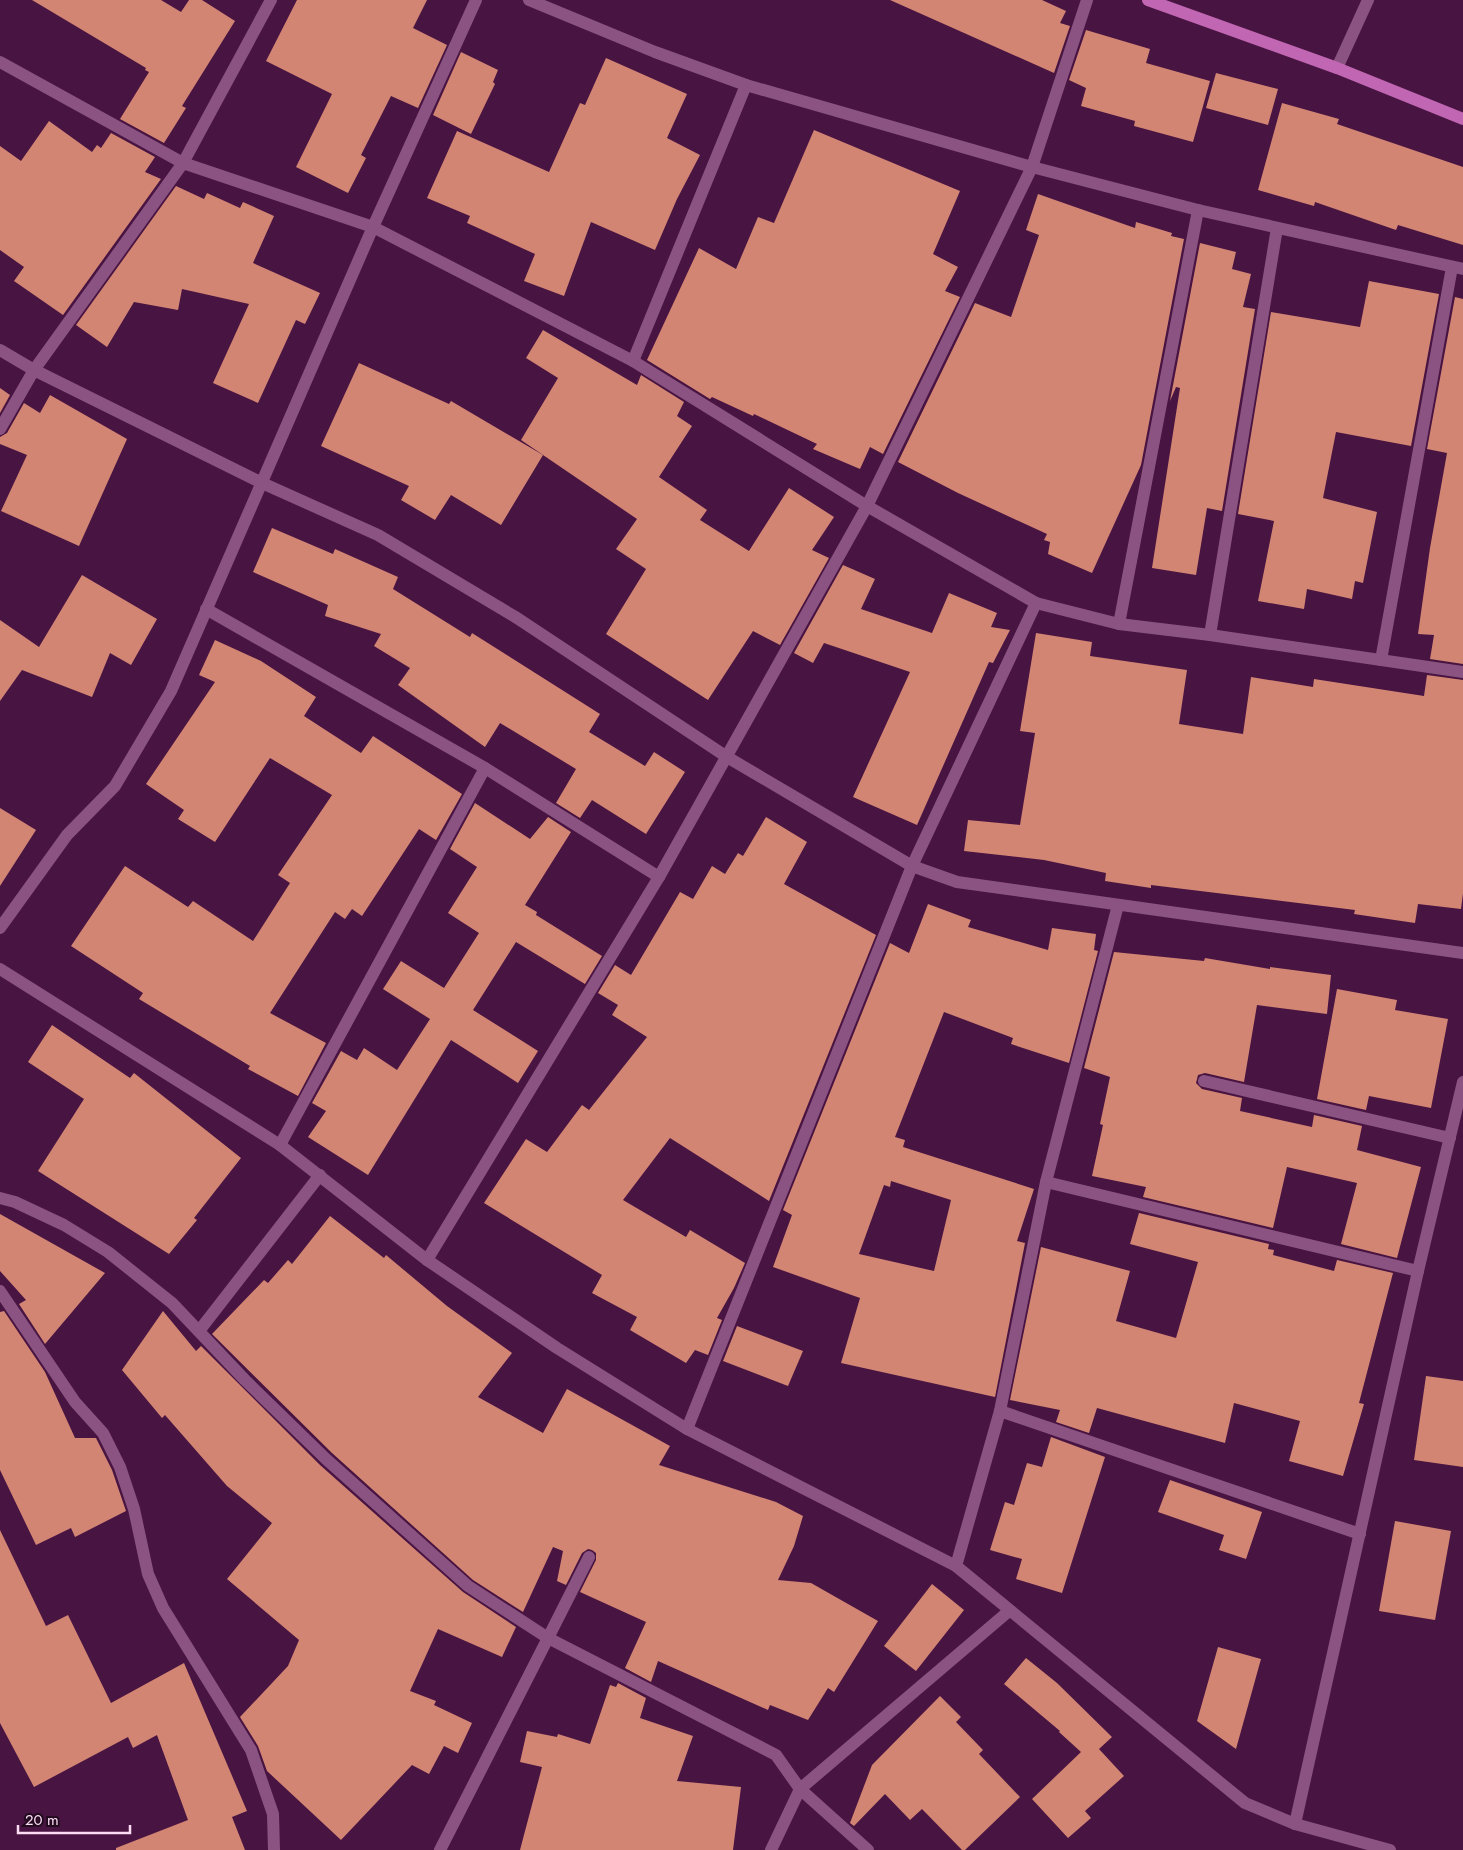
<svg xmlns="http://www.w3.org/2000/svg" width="1463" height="1850" font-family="Jost,sans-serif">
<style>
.building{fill:#d38574;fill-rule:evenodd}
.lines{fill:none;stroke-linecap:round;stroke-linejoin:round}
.lane{stroke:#8b5382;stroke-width:12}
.street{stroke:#8b5382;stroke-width:12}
.secondary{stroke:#c066b3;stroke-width:12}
</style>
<rect width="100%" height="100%" fill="#481441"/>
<!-- building -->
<g class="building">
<polygon points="32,0 161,0 181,12 189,0 202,0 235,21 182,106 186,108 164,143 120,119 149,72 145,70 146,68"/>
<polygon points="297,0 427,0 413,28 447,45 418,108 391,96 361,155 366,158 348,193 296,167 332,94 266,61"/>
<polygon points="890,0 1042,0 1066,11 1060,23 1070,26 1054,73"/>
<polygon points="1086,30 1150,49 1146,63 1210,81 1193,142 1134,126 1135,121 1081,106 1086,88 1069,80"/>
<polygon points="461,52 498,70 493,82 495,84 471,134 433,115"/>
<polygon points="606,58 687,94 667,138 700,155 677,199 655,250 591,222 564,296 524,281 535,254 467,223 470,216 427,198 457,131 549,172 580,103 585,105"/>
<polygon points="1216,73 1278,89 1268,125 1206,108"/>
<polygon points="1282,103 1339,119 1337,124 1463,167 1463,245 1398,225 1396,230 1315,202 1314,206 1258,190"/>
<polygon points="49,121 92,152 97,145 101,148 111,133 155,157 145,172 161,179 63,315 14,281 24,267 0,250 0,146 21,161"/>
<polygon points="814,130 960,191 933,254 958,267 945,291 960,297 883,454 870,447 860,469 813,449 817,444 754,414 753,416 712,397 710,399 647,360 699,248 736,269 758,217 774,223"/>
<polygon points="176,186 204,199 207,193 240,208 243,202 274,216 253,263 320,293 305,324 296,320 258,403 213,383 249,304 182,289 178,310 134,302 107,347 76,325"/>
<polygon points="1038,194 1135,228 1136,222 1172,233 1171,236 1184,239 1141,465 1092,573 1048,554 1050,542 1044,540 1047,534 958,493 898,462 975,303 1011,317 1039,235 1026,230"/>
<polygon points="1200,243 1236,252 1232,269 1251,274 1243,307 1255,309 1222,511 1207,508 1196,575 1152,568 1180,388 1176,387 1170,401"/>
<polygon points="1369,281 1439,294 1411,446 1336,432 1323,498 1377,512 1363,583 1355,581 1352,599 1307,589 1304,609 1258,601 1274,521 1238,514 1271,312 1360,327"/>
<polygon points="1455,297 1463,299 1463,664 1430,659 1434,635 1418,634 1430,548 1447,453 1427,449"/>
<polygon points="543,330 637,385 641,375 684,402 677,416 692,426 659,477 707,510 700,520 749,551 789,488 834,517 812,550 829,558 780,645 753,631 708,700 606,634 646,569 616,549 637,519 521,440 558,378 526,358"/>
<polygon points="359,363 449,404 451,401 543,455 501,525 451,495 435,520 401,500 409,486 321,446"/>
<polygon points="0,388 10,395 0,413"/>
<polygon points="50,395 127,439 79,546 1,511 27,455 0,444 0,437 7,433 24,403 40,413"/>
<polygon points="272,528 333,554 335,549 398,577 393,589 470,637 472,633 600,714 589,732 645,766 654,752 685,772 646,834 592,800 580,818 556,803 576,769 500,723 485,747 398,685 410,668 374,646 381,634 325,616 328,605 253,572"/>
<polygon points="843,565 875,579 861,609 932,633 949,593 997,613 991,627 1010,630 993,663 989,662 917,825 853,797 910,672 824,643 813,663 794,653"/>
<polygon points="82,575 157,619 131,665 110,653 92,697 22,670 0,701 0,620 39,647"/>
<polygon points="1036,633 1092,642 1090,656 1187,670 1179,724 1243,734 1251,677 1313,687 1314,679 1424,696 1427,675 1463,680 1463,893 1461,909 1418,904 1415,923 1354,914 1355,910 1151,885 1151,888 1105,881 1106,873 1044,860 964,851 968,820 1020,825 1035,733 1020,731"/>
<polygon points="215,640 261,661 316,697 304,716 361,753 373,736 462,794 436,840 419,829 362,916 352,909 345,919 335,912 270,1013 326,1043 298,1096 248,1069 250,1066 139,999 143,993 71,946 125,866 188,907 193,901 253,941 290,883 278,875 332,795 270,758 215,842 178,819 184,810 146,784 215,682 199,675"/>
<polygon points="475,803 530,839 548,817 571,832 525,905 537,912 536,915 602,956 585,984 516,942 473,1010 538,1051 518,1083 451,1040 368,1175 308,1137 326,1111 312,1103 341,1051 357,1060 364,1048 397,1070 430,1019 383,989 401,961 444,988 479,933 448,913 477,867 450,849"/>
<polygon points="0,808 36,830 0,886"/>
<polygon points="766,817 807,842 784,884 876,935 769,1201 670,1138 623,1200 686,1237 690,1230 745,1263 734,1288 717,1318 722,1320 708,1355 695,1350 686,1363 630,1330 637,1317 592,1293 602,1275 484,1203 526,1139 547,1152 582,1105 589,1110 647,1037 612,1015 618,1005 598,993 615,965 631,975 680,892 693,899 712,866 725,874 738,853 743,856"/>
<path d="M 928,904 L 971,920 L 968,927 L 1048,950 L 1052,928 L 1096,934 L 1094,950 L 1098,951 L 1069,1063 L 1011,1044 L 1013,1038 L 944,1012 L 895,1137 L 905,1140 L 903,1147 L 1034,1189 L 1017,1241 L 1025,1243 L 995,1397 L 841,1363 L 860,1298 L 773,1267 L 792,1215 L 783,1210 L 890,943 L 909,953 ZM 891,1181 L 951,1200 L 934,1271 L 859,1254 L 884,1185 L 890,1187 Z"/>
<polygon points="1114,952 1204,961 1205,958 1270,969 1270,967 1331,975 1327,1014 1257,1005 1244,1082 1205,1073 1198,1075 1196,1083 1202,1089 1242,1098 1240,1111 1312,1127 1314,1115 1362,1126 1357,1150 1421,1167 1397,1258 1341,1244 1357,1183 1287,1167 1273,1228 1143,1197 1146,1187 1092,1176 1103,1125 1100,1124 1110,1077 1084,1068"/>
<polygon points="1337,989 1397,1000 1395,1010 1448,1019 1431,1108 1369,1096 1366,1110 1317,1099"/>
<polygon points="52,1025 130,1078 134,1073 241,1158 194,1218 197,1220 169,1254 38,1171 84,1099 28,1062"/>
<polygon points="1139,1213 1269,1244 1268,1249 1274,1250 1273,1255 1334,1271 1337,1260 1393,1273 1359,1403 1364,1404 1343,1476 1289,1461 1300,1421 1234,1403 1225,1443 1097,1408 1089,1433 1056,1422 1060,1410 1010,1400 1041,1247 1130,1271 1116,1321 1176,1338 1198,1262 1130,1244"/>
<polygon points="0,1214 105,1273 45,1344 19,1304 26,1300 0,1271"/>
<polygon points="330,1216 384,1258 386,1255 447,1306 512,1353 478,1397 543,1433 567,1389 670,1446 659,1465 776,1502 803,1516 794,1546 778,1580 811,1583 878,1621 834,1692 828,1688 808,1720 770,1705 768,1710 658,1661 651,1682 625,1668 646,1622 580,1592 596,1560 596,1553 592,1550 588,1549 582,1553 566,1585 557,1581 563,1551 553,1547 523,1612 473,1580 332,1453 212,1334 264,1280 268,1283 288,1260 292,1264"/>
<polygon points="4,1311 45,1372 75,1438 96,1438 112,1470 126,1511 75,1537 71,1528 36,1545 0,1470 0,1312"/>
<polygon points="163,1311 196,1351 201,1346 320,1465 463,1592 516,1627 502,1657 438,1629 410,1691 436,1701 434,1705 472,1723 458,1753 444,1746 429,1774 412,1765 341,1840 267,1771 258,1746 240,1717 288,1666 299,1640 227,1579 272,1523 227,1486 165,1415 162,1418 122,1370"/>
<polygon points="737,1326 803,1351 788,1386 723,1361"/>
<polygon points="1426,1376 1463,1381 1463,1467 1414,1460"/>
<polygon points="1051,1437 1105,1457 1062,1593 1016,1579 1022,1559 990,1550 1005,1502 1014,1505 1027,1463 1042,1467"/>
<polygon points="1170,1480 1262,1512 1246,1559 1219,1550 1224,1535 1158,1512"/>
<polygon points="1395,1521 1451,1531 1435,1620 1379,1611"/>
<polygon points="0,1530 46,1626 68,1615 111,1703 184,1663 247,1811 232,1817 245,1850 116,1850 116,1848 188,1820 157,1735 133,1748 128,1737 34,1787 0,1723"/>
<polygon points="932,1584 964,1610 916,1671 884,1646"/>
<polygon points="1218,1647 1261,1659 1236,1749 1197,1721"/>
<polygon points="1026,1658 1057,1683 1112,1737 1099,1749 1124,1776 1085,1811 1091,1818 1068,1838 1032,1799 1081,1752 1059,1732 1060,1731 1004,1684"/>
<polygon points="618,1683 646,1698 640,1718 693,1736 677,1781 741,1787 733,1850 520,1850 542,1767 520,1762 527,1731 557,1737 558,1734 590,1744 610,1685 616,1687"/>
<polygon points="940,1696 961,1717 956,1722 983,1750 979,1754 1020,1797 965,1850 962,1850 922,1809 910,1820 885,1794 854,1826 850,1823 872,1765"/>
</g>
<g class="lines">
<!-- lane -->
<polyline class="lane" points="548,1638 589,1557"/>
<!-- street -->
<g class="street">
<polyline points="529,0 655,52 746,85 1032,167 1198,210 1463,269"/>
<polyline points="0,62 183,163 373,227 633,361 867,506 1036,603 1119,624 1210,635 1463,672"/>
<polyline points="1337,68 1368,0"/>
<polyline points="0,350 34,370 262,483 378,535 517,618 727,757 912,866 957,882 1463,953"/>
<polyline points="633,361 746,85"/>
<polyline points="0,429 34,370 183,163 271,0"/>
<polyline points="206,609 485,768 659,877"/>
<polyline points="1119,624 1198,210"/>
<polyline points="1210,635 1277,228"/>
<polyline points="1381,660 1452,267"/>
<polyline points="0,928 67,835 115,786 171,691 373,227 476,0"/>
<polyline points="0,969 280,1145 427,1260 557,1348 687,1429 956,1566 1245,1803 1295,1824 1390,1850"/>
<polyline points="1204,1081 1450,1138"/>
<polyline points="280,1145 485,768"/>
<polyline points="1046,1182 1418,1271"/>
<polyline points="0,1198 15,1202 64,1225 108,1252 172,1303 245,1380 326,1459 468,1586 548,1638 776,1755 800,1789 868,1850"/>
<polyline points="427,1260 659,877 867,506 1032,167 1087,0"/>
<polyline points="0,1291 75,1402 103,1433 120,1467 134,1509 148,1574 163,1608 251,1750 273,1814 274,1850"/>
<polyline points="199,1331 320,1175"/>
<polyline points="1000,1411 1360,1534"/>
<polyline points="687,1429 912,866 1036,603"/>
<polyline points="956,1566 1000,1411 1046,1182 1118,905"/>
<polyline points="1295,1824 1418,1271 1463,1082"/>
<polyline points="440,1850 548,1638"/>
<polyline points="771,1850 800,1789 1009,1611"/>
</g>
<!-- secondary -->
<polyline class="secondary" points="1148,0 1337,68 1463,119"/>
</g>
<!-- scale -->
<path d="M18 1825v8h112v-8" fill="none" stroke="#fddcf6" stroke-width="2.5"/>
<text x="25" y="1825" font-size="15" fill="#fddcf6" stroke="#220b1e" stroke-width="4" paint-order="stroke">20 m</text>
</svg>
